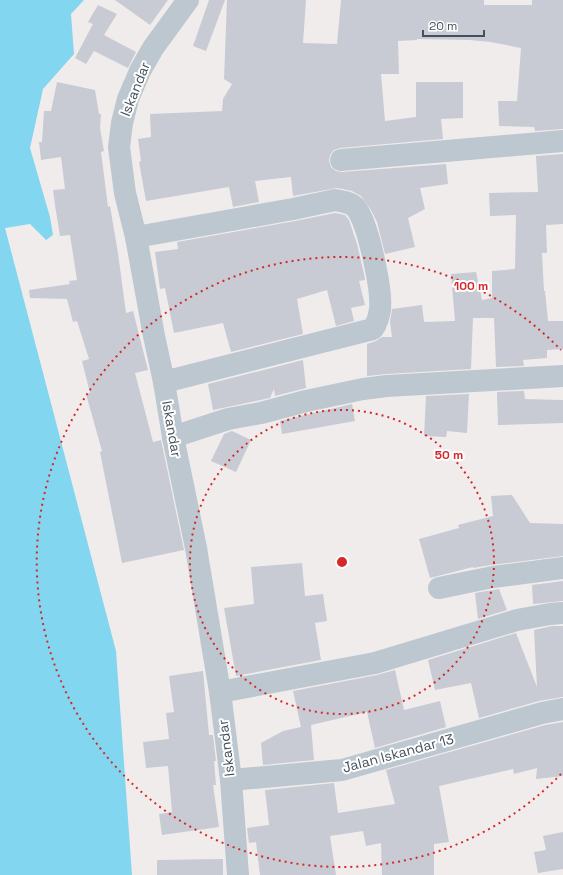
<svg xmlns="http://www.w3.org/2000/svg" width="563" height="875" font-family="'Space Grotesk',sans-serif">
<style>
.water{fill:#82d6ef}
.building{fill:#c8cbd3}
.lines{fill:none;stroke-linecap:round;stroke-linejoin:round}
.street{stroke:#bcc7d0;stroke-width:22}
.ring{fill:none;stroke:#d62828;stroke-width:2;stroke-dasharray:2 4}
.labels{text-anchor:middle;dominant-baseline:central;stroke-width:4;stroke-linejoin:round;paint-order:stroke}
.street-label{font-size:14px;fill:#44505b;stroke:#fff}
.centre{fill:#d62828;stroke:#fff;stroke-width:2}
.ring-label{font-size:12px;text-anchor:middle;font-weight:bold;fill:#d62828;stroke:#fff;stroke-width:4;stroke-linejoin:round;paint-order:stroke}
</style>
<rect width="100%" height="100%" fill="#f0ecec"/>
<!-- water -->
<polygon class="water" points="0,0 84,0 71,14 74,54 43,89 30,148 50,217 53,235 46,240 30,224 5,228 116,651 132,875 0,875"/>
<!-- building -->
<g class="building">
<polygon points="115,0 168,0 150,25"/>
<polygon points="209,0 225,0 206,51 193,46"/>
<polygon points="227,0 306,0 303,43 337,44 341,0 484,0 484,5 532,5 532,0 563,0 563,129 535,131 534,127 499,126 498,101 517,101 521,48 491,42 469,40 417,39 417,40 398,41 399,74 381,74 385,121 416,117 416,82 463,82 463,118 441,119 443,139 340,148 334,150 330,155 329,161 331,167 336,171 342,172 446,164 448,184 420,188 425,209 408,218 415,247 385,254 377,222 371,210 361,196 352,191 337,188 293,196 291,177 255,181 259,202 233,207 229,187 146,201 139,162 141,161 138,139 151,137 150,114 222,111 223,99 232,84 224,79"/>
<polygon points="98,5 117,14 104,35 136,52 128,68 94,51 86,64 75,58 93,24 88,22"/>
<polygon points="57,82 95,90 99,114 101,114 100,128 104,151 101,152 108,207 110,206 118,253 126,313 133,311 148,370 135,373 153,442 161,440 184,550 122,563 100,452 102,451 86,394 90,393 82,361 89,359 77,321 73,322 67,299 30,298 29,290 70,284 69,281 77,280 70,235 60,236 55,205 53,190 65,189 61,157 41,160 39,142 42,142 44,111 51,111"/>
<polygon points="563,154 563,224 546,225 547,253 542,253 544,291 545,291 548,321 563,321 563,349 547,350 547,358 523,360 524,366 496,367 494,318 473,318 471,369 386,374 367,376 367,344 376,341 382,337 392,337 390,322 392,309 422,305 424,322 455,321 451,274 476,272 482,300 492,298 492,271 515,269 516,215 490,216 489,193 538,192 536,156"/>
<polygon points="335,213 345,215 349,220 357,244 364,274 365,280 359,281 365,305 351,308 354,321 336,326 327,290 297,299 303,334 231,352 223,323 174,333 165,288 160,289 155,252 178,249 177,242 295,221"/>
<polygon points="303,360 306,388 275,396 274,389 270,398 213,410 208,384"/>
<polygon points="524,391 525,399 563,400 563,423 498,425 497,392"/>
<polygon points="469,394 467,433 447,431 446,437 424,436 426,396"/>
<polygon points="352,404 355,421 282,434 280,421"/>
<polygon points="232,431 251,440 236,472 211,461 224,434"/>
<polygon points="512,495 530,523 563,524 563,556 491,565 473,568 473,567 430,578 419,539 459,528 458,525 493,516 491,496"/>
<polygon points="302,563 305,596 323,594 327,621 315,623 321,660 236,676 224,608 254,604 251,567"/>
<polygon points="563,581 563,601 533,604 532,585"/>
<polygon points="499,589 507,610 478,619 475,593"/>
<polygon points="552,626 563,626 563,697 539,701 479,718 471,683 435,690 428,660 516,633 537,687 534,630"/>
<polygon points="395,670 404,710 440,701 446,727 375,748 367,712 311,725 314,760 263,765 261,743 283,731 301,727 293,691 377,675"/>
<polygon points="203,671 209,735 213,735 216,761 214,761 216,785 213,785 219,827 162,835 159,814 172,812 168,766 146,768 143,742 169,739 166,713 174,712 169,676"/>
<polygon points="563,722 563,776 536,779 537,768 514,774 513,769 439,786 449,842 434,844 434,875 382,875 381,843 366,846 363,831 330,836 336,875 260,875 256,842 249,843 247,828 269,825 265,790 334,783 338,813 395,804 386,770 545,725"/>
<polygon points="563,832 563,869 538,873 534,852 546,850 543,836"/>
<polygon points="223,859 223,875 157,875 157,860"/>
</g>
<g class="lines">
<!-- street -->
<g class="street">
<polyline points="188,0 153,48 140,71 128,99 122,123 119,147 125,193 136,237 154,336 164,382 173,437 196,548 220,692 231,780 238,875"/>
<polyline points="341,160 563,141"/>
<path d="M 136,237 L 293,209 L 335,200 C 341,201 350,202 355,207 C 368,221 382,290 380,309 C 379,317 377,323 373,329 L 164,382"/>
<polyline points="173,437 228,419 261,413 306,401 363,389 387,386 563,376"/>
<polyline points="439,588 493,577 563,568"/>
<polyline points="220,692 375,663 517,620 550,614 563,613"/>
<polyline points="231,780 342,770 542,713 563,709"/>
</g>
</g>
<!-- distance rings -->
<g class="ring">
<circle cx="342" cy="562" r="152"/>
<path d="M561 774A305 305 0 1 1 561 350"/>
</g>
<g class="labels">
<!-- street labels -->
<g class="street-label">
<text transform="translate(135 89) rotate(-68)">Iskandar</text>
<text transform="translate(172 429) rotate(80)">Iskandar</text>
<text transform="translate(226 748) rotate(-97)">Iskandar</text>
<text transform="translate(398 753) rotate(-15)">Jalan Iskandar 13</text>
</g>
</g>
<circle cx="342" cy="562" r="6" class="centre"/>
<g class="ring-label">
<text x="471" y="290">100 m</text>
<text x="449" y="459">50 m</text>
</g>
<!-- scale -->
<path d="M423 30v6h61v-6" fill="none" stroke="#44505b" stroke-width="2"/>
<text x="429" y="30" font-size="12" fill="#44505b" stroke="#ffffff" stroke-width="3" paint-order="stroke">20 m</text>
</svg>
